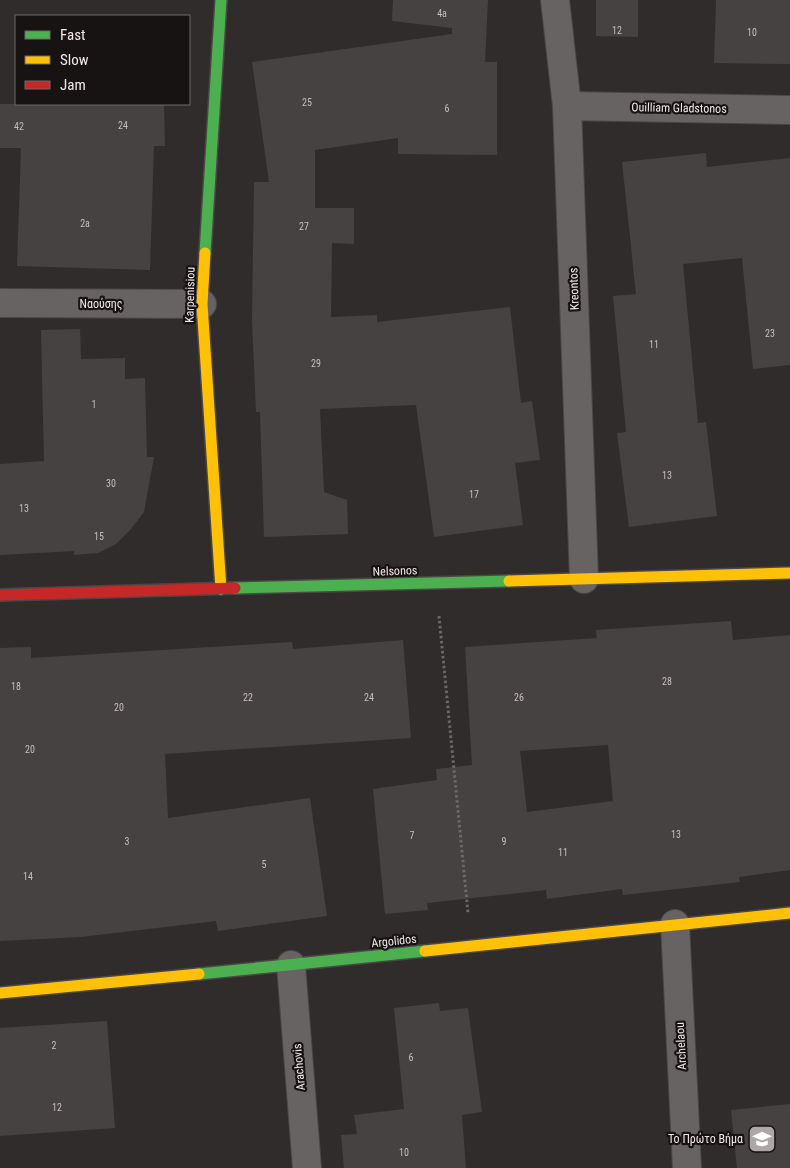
<svg xmlns="http://www.w3.org/2000/svg" width="790" height="1168" font-family="'Roboto Condensed',sans-serif">
<style>
.building{fill:#474242;fill-rule:evenodd}
.lines{fill:none;stroke-linecap:round;stroke-linejoin:round}
.street-casing{stroke:#4c4747;stroke-width:30}
.fast-casing{stroke:#4c4747;stroke-width:14}
.slow-casing{stroke:#4c4747;stroke-width:14}
.jam-casing{stroke:#4c4747;stroke-width:14}
.path{stroke:#6c6868;stroke-width:3;stroke-dasharray:2.5 2.5;stroke-linecap:butt}
.street{stroke:#686363;stroke-width:28}
.fast{stroke:#4caf50;stroke-width:11}
.slow{stroke:#ffc107;stroke-width:11}
.jam{stroke:#c62828;stroke-width:11}
.labels{text-anchor:middle;dominant-baseline:central;stroke-width:4.5;stroke-linejoin:round;paint-order:stroke}
.number-label{font-size:10px;fill:#c6bfbf}
.street-label{font-size:12px;fill:#f1e9e9;stroke:#181313}
.poi-label{font-size:12px;fill:#f1e9e9;stroke:#181313;text-anchor:end}
</style>
<rect width="100%" height="100%" fill="#312c2c"/>
<!-- building -->
<g class="building">
<polygon points="393,0 488,0 485,62 497,62 497,155 398,154 398,138 315,150 315,208 354,208 354,244 332,243 331,317 377,315 377,322 510,307 521,403 532,401 540,460 515,463 523,525 434,537 416,405 320,409 324,492 347,500 348,534 264,537 260,412 256,412 252,320 254,182 269,182 252,62 452,34 452,28 392,21"/>
<polygon points="596,0 638,0 638,37 596,36"/>
<polygon points="716,0 790,0 790,64 714,63"/>
<polygon points="0,104 164,104 165,146 154,146 150,270 17,266 21,148 0,148"/>
<polygon points="706,153 707,167 790,158 790,365 753,369 742,258 683,264 698,423 706,422 717,516 629,527 617,433 626,432 613,296 636,294 622,162"/>
<polygon points="80,329 81,359 125,358 125,379 145,378 147,457 154,457 144,512 131,529 116,544 98,553 74,555 74,551 0,555 0,464 44,461 41,330"/>
<path d="M 731,621 L 733,640 L 790,635 L 790,870 L 739,877 L 740,882 L 623,895 L 622,889 L 547,899 L 546,890 L 427,903 L 428,910 L 385,914 L 373,789 L 437,780 L 436,769 L 472,765 L 465,647 L 597,638 L 596,630 ZM 608,745 L 613,801 L 527,812 L 520,751 Z"/>
<polygon points="403,640 411,738 165,754 168,818 310,798 327,916 218,931 216,921 81,937 0,941 0,648 31,647 31,658 292,642 293,649"/>
<polygon points="439,1003 440,1011 468,1008 482,1112 462,1115 466,1168 344,1168 341,1135 357,1134 354,1115 404,1109 394,1008"/>
<polygon points="107,1021 115,1128 0,1136 0,1028"/>
<polygon points="790,1104 790,1168 737,1168 731,1110"/>
</g>
<g class="lines">
<!-- street casing -->
<g class="street-casing">
<g id="street">
<polyline points="555,0 567,106 584,579"/>
<polyline points="567,106 790,110"/>
<polyline points="0,303 202,304"/>
<polyline points="675,924 687,1168"/>
<polyline points="291,965 307,1168"/>
</g>
</g>
<!-- fast casing -->
<g class="fast-casing">
<g id="fast">
<polyline points="205,253 221,0"/>
<polyline points="235,588 509,581"/>
<polyline points="199,974 425,951"/>
</g>
</g>
<!-- slow casing -->
<g class="slow-casing">
<g id="slow">
<polyline points="205,253 202,304 221,589"/>
<polyline points="509,581 790,573"/>
<polyline points="425,951 790,913"/>
<polyline points="0,993 199,974"/>
</g>
</g>
<!-- jam casing -->
<g class="jam-casing">
<polyline id="jam" points="0,595 235,588"/>
</g>
<!-- path -->
<polyline class="path" points="439,616 468,913"/>
<!-- street -->
<use href="#street" class="street"/>
<!-- fast -->
<use href="#fast" class="fast"/>
<!-- slow -->
<use href="#slow" class="slow"/>
<!-- jam -->
<use href="#jam" class="jam"/>
</g>
<!-- icons -->
<defs>
<g id="school-square" transform="scale(1.4375)"><rect x="-9" y="-9" width="18" height="18" rx="4" fill="#aea7a7" stroke="#181313"/><path d="M0-5L7-2L0 1L-7-2ZM-4 1L0 2.5L4 1V4Q0 6-4 4Z" fill="#fff"/></g>
</defs>
<g fill-rule="evenodd">
<use href="#school-square" x="762" y="1139"/>
</g>
<g class="labels">
<!-- number labels -->
<g class="number-label">
<text x="442" y="13">4a</text>
<text x="617" y="30">12</text>
<text x="752" y="32">10</text>
<text x="307" y="102">25</text>
<text x="447" y="108">6</text>
<text x="123" y="125">24</text>
<text x="19" y="126">42</text>
<text x="85" y="223">2a</text>
<text x="304" y="226">27</text>
<text x="770" y="333">23</text>
<text x="654" y="344">11</text>
<text x="316" y="363">29</text>
<text x="94" y="404">1</text>
<text x="667" y="475">13</text>
<text x="111" y="483">30</text>
<text x="474" y="494">17</text>
<text x="24" y="508">13</text>
<text x="99" y="536">15</text>
<text x="667" y="681">28</text>
<text x="16" y="686">18</text>
<text x="248" y="697">22</text>
<text x="369" y="697">24</text>
<text x="519" y="697">26</text>
<text x="119" y="707">20</text>
<text x="30" y="749">20</text>
<text x="676" y="834">13</text>
<text x="412" y="835">7</text>
<text x="127" y="841">3</text>
<text x="504" y="841">9</text>
<text x="563" y="852">11</text>
<text x="264" y="864">5</text>
<text x="28" y="876">14</text>
<text x="54" y="1045">2</text>
<text x="411" y="1057">6</text>
<text x="57" y="1107">12</text>
<text x="404" y="1152">10</text>
</g>
<!-- street labels -->
<g class="street-label">
<text transform="translate(679 108) rotate(1)">Ouilliam Gladstonos</text>
<text transform="translate(574 289) rotate(-92)">Kreontos</text>
<text transform="translate(190 295) rotate(-89)">Karpenisiou</text>
<text x="101" y="304">Ναούσης</text>
<text transform="translate(395 571) rotate(-2)">Nelsonos</text>
<text transform="translate(394 941) rotate(-6)">Argolidos</text>
<text transform="translate(681 1046) rotate(-93)">Archelaou</text>
<text transform="translate(299 1067) rotate(-95)">Arachovis</text>
</g>
<!-- poi labels -->
<g class="poi-label">
<text x="743" y="1139">Το Πρώτο Βήμα</text>
</g>
</g>
<!-- legend -->
<rect x="15" y="15" width="175" height="90" fill="#181313" stroke="#6f6969"/>
<rect x="25" y="31" width="25" height="8" fill="#4caf50" stroke="#6f6969"/>
<text x="60" y="40" font-size="15" fill="#f1e9e9">Fast</text>
<rect x="25" y="56" width="25" height="8" fill="#ffc107" stroke="#6f6969"/>
<text x="60" y="65" font-size="15" fill="#f1e9e9">Slow</text>
<rect x="25" y="81" width="25" height="8" fill="#c62828" stroke="#6f6969"/>
<text x="60" y="90" font-size="15" fill="#f1e9e9">Jam</text>
</svg>
